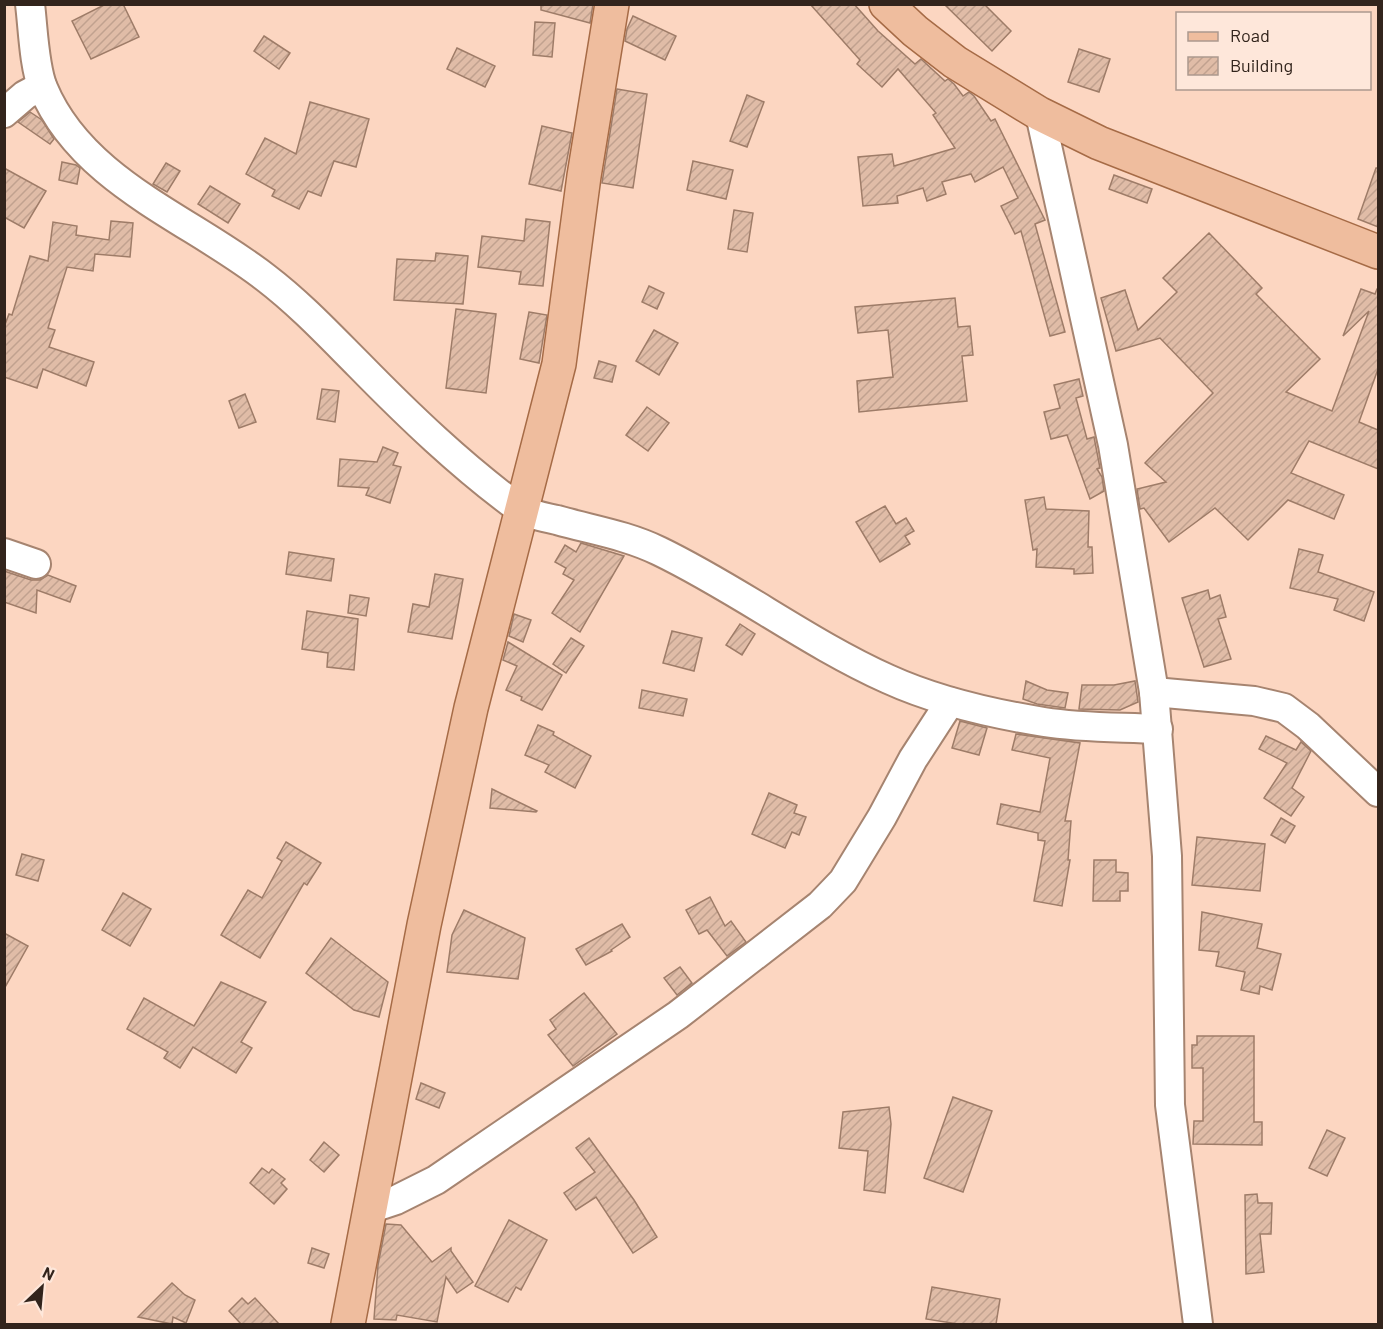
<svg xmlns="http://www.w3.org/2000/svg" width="1383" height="1329" font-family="Barlow,sans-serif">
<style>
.building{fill:url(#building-hatch);stroke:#9e7c68;stroke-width:1.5}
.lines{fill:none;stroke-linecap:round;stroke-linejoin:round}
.minor-casing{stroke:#a68470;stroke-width:32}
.major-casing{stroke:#a66b46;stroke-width:36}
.minor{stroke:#fff;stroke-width:28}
.major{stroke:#efbd9e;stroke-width:33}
</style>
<defs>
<pattern id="building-hatch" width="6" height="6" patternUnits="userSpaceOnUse" patternTransform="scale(1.5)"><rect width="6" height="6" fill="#e0bca7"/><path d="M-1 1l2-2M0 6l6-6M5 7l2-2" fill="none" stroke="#c1a18f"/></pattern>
</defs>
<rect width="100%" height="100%" fill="#fcd6c1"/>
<!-- building -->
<g class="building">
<polygon points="106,4 123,4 139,37 91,59 72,21"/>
<polygon points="541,4 593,4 590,23 541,10"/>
<polygon points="810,4 854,4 878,31 915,64 921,59 945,81 948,79 954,84 963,96 969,92 974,96 991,121 995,119 1045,220 1035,224 1065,332 1050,336 1021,231 1015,234 1001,206 1018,198 1003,167 975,182 971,174 942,182 946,194 927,201 923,188 897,196 898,203 863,206 858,157 892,154 894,166 955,148 933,115 936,113 898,69 882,87 857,64 860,60"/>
<polygon points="944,4 984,4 1011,31 992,51"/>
<polygon points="633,16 676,36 665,60 625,41 627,29"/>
<polygon points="535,22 555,23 552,57 533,55"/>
<polygon points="264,36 290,53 279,69 254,51"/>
<polygon points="457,48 495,66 485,87 447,69"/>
<polygon points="1079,49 1110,59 1099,92 1068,82"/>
<polygon points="617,89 647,94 633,188 602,183"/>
<polygon points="747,95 764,102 747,147 730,141"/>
<polygon points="310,102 369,119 356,167 334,161 321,196 308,191 299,209 272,196 275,190 246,174 265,138 296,154"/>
<polygon points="30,112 42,120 54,139 50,144 18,122"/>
<polygon points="542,126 572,133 561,191 529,184"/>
<polygon points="693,161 733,170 726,199 687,190"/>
<polygon points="62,162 76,165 80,168 77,184 59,180"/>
<polygon points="166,163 180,171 167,192 153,184"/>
<polygon points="4,168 46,191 24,228 4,217"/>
<polygon points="1376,168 1378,168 1378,227 1358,219"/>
<polygon points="1114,175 1152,189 1147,203 1109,189"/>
<polygon points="210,186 240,204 228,223 198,204"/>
<polygon points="734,210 753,213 747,252 728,249"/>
<polygon points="526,219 550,222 543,286 519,284 521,272 478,267 482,236 524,241"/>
<polygon points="111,221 133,223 130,257 95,254 93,271 67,267 48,328 55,330 49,347 94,362 86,386 43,369 37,388 4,377 4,327 9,314 12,315 30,256 48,261 53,222 77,226 76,235 109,240"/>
<polygon points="1209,233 1262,288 1256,294 1320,359 1286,392 1332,411 1369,311 1343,336 1361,289 1375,294 1377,289 1378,289 1378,369 1359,422 1378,430 1378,469 1309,441 1291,473 1344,495 1334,519 1288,500 1248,540 1215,508 1169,542 1144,508 1140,509 1137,489 1166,482 1145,463 1213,393 1160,338 1116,351 1101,298 1125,290 1138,330 1177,292 1163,278"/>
<polygon points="436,253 468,256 463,304 394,300 397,259 435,261"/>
<polygon points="649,286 664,293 657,309 642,302"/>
<polygon points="955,298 958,327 970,326 973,355 962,356 967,401 859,412 857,381 893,377 888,330 858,333 855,307"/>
<polygon points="456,309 496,314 486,393 446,388"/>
<polygon points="529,312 547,315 539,363 520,359"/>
<polygon points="654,330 678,343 659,375 636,361"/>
<polygon points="599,361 616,366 612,382 594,378"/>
<polygon points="1079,379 1083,396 1076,398 1087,439 1094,437 1100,468 1097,469 1102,477 1104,491 1090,499 1067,435 1051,439 1044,412 1060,408 1054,385"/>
<polygon points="322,389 339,391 335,422 317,419"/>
<polygon points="245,394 256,422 239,428 229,401"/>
<polygon points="647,407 669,423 648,451 626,435"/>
<polygon points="383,447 398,453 393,465 401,467 390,503 366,495 369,488 338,486 340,459 377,462"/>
<polygon points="1044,497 1046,509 1089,511 1088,547 1092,547 1093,573 1074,574 1074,569 1036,567 1037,549 1033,550 1025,500"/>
<polygon points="885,506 896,524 906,518 914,531 905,536 910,544 880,562 856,522"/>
<polygon points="581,543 624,556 580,632 552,613 574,580 563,574 566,568 555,562 565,545 576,552"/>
<polygon points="1299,549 1323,555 1318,572 1321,573 1374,592 1364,621 1334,610 1338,599 1290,588"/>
<polygon points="289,552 334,559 331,581 286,574"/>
<polygon points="4,571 31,580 40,580 48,575 76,586 70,602 37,590 36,613 4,602"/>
<polygon points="435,574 463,579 452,639 408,632 413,604 429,607"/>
<polygon points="1208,590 1210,599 1220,595 1226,617 1218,619 1231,659 1204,667 1182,598"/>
<polygon points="350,595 369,598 366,616 348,613"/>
<polygon points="307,611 358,619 354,670 327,667 328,653 302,649"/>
<polygon points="514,614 531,620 523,642 509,636"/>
<polygon points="740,624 755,634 742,655 726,645"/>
<polygon points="672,631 702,638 694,671 663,663"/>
<polygon points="571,638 584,646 566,673 553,664"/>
<polygon points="508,642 562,675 542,710 521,700 522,697 506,690 517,666 503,660"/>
<polygon points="1026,681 1047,690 1068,693 1065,708 1037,704 1023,699"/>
<polygon points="1135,681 1138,702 1120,710 1079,709 1082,685 1114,685"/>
<polygon points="642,690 687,699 683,716 639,708"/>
<polygon points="960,721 987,728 979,755 952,748"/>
<polygon points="538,725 554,732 553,735 591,756 575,788 545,772 549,765 525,755"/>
<polygon points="1016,734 1080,743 1065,821 1071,821 1068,860 1070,860 1062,906 1034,901 1045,841 1038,840 1038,833 997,824 1001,804 1040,812 1050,758 1012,750"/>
<polygon points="1266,736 1296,750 1301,742 1311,751 1292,788 1304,797 1291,816 1264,798 1287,763 1259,749"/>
<polygon points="492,789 537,811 536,812 490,808"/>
<polygon points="769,793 797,805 794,813 806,817 799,835 792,832 785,848 752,834"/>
<polygon points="1281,818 1295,826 1285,843 1271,835"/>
<polygon points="1197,837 1265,844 1260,891 1192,885"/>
<polygon points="286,842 321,863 307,885 304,883 260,958 221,935 248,890 262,898 282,861 277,858"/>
<polygon points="22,854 44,860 38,881 16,875"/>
<polygon points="1094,860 1116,860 1116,872 1128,873 1128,891 1120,891 1120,901 1093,901"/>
<polygon points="123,893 151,909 130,946 102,930"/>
<polygon points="710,897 725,926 731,921 746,942 727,956 707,930 699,934 686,910"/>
<polygon points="464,910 525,938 518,979 447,972 452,935"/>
<polygon points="1202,912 1262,924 1257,948 1281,954 1272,990 1260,986 1259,994 1241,990 1245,972 1216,966 1219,952 1199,950"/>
<polygon points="622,924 630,937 611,950 612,951 586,965 576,949"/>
<polygon points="4,933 28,946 4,989"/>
<polygon points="331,938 388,982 379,1017 354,1010 306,973"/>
<polygon points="680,967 692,983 677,995 664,978"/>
<polygon points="221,982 266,1002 241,1042 252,1048 236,1073 193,1047 180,1068 164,1058 168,1052 127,1029 144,998 194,1026"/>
<polygon points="584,993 617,1034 573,1066 548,1035 556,1029 550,1020"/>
<polygon points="1197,1036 1254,1036 1254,1122 1262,1122 1262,1145 1193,1144 1194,1121 1203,1121 1203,1068 1192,1068 1192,1045 1197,1045"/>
<polygon points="421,1083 445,1093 439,1108 416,1099"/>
<polygon points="953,1097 992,1111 963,1192 924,1178"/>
<polygon points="889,1107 891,1124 885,1193 864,1190 868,1151 839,1148 843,1112"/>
<polygon points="1327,1130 1345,1138 1327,1176 1309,1168"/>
<polygon points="589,1138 634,1200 657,1237 633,1253 596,1197 576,1210 564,1193 595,1172 576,1148"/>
<polygon points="324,1142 339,1155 324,1172 310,1160"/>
<polygon points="262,1168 269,1173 272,1169 285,1179 281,1183 287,1189 274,1204 250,1183"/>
<polygon points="1257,1194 1258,1203 1272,1203 1271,1234 1260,1234 1264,1272 1246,1274 1245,1195"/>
<polygon points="509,1220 547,1240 521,1290 516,1287 508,1302 475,1286"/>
<polygon points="386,1224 401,1225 432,1262 451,1248 451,1251 473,1282 457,1293 446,1277 437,1322 397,1315 396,1320 374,1319 378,1265"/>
<polygon points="312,1248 329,1254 324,1268 308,1263"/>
<polygon points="172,1283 185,1295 195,1300 186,1323 173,1317 172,1324 138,1317"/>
<polygon points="932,1287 1000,1299 996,1324 958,1324 926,1319"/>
<polygon points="242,1298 248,1304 255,1298 279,1324 241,1324 229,1311"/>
</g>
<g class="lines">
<!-- minor casing -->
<g class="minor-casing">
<g id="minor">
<path d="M 30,4 C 33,28 34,67 43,88 C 82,182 191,219 266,278 C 300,304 329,335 359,365 C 409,416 460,465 517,507 C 528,515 544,517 557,520 C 592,530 626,535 659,551 C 738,589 808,643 888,679 C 934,700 994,714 1044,722 C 1081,728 1120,727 1158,729"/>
<polyline points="4,113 25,95 42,86"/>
<polyline points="1040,114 1113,445 1154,692 1167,856 1170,1105 1198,1324"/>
<polyline points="4,553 36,564"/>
<polyline points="1154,692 1254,701 1284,708 1308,726 1378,792"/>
<polyline points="372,1208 396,1200 436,1180 678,1015 820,905 843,881 882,817 913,759 950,702"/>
</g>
</g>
<!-- major casing -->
<g class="major-casing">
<g id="major">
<polyline points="886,4 915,31 955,62 1040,114 1099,143 1378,252"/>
<polyline points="348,1324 424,925 471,708 559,364 584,176 612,4"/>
</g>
</g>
<!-- minor -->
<use href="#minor" class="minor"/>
<!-- major -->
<use href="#major" class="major"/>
</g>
<!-- border -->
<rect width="1383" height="1329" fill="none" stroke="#32241c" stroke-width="12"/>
<!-- legend -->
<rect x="1176" y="12" width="195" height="78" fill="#fee7da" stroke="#ac998e" stroke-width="1.5"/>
<rect x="1188" y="32" width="30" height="9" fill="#efbd9e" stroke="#ac998e" stroke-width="1.5"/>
<text x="1230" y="42" font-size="18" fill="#32241c">Road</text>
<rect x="1188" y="57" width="30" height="18" fill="url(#building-hatch)" stroke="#ac998e" stroke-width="1.5"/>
<text x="1230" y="72" font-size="18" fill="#32241c">Building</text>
<!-- north arrow -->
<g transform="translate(42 1287) rotate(26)" stroke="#fee7da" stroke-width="4.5" paint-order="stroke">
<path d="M0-4.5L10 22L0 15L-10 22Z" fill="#32241c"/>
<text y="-9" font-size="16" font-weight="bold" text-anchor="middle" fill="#32241c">N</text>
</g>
</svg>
